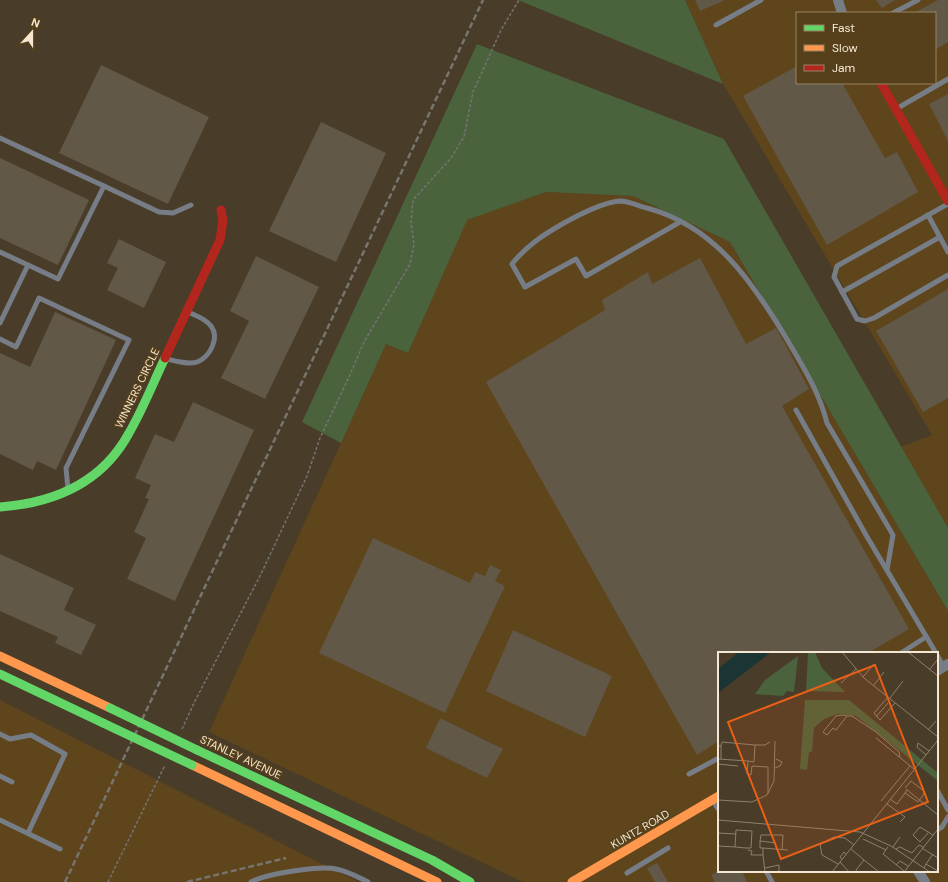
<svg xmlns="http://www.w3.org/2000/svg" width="948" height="882" font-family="'DM Sans',sans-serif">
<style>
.built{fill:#5e451b;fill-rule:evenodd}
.green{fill:#4b633d}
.building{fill:#625847}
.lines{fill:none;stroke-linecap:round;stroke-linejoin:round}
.path{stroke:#767473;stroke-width:1.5;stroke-dasharray:3 2;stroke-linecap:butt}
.lane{stroke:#777d86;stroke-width:5}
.street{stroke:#777d86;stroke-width:10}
.fast{stroke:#63d668;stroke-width:9}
.slow{stroke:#ff974d;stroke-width:9}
.jam{stroke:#b3261e;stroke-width:9}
.rail{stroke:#78746f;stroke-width:2.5;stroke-dasharray:6 3;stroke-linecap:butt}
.fast-bridge{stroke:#63d668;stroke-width:9}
.labels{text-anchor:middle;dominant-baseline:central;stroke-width:3;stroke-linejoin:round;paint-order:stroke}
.street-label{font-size:11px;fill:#f5e7d3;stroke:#56401b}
.inset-road{fill:none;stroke:#8e806c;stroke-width:1}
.view{fill:#e96016;fill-opacity:0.15;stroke:#e96016;stroke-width:2}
.inset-edge{fill:none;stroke:#f5e7d3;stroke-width:2}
</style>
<rect width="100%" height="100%" fill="#493c28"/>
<!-- built -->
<g class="built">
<path d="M 685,0 L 948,0 L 948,528 L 901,447 L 932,435 L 723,84 ZM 797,13 L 935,13 L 935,83 L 797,83 Z"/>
<path d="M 546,192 L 633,196 L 730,242 L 948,611 L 948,882 L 523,882 L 209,732 L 386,344 L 408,353 L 466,220 ZM 719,653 L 937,653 L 937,871 L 719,871 Z"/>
<polygon points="0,700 358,882 0,882"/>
</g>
<!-- green -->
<g class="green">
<polygon points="518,0 685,0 723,84"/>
<polygon points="477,44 724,139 948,528 948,611 730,242 633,196 546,192 467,220 408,353 386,344 341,443 302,422"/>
</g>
<!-- building -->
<g class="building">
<polygon points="695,0 725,0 700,11"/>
<polygon points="876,0 895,0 882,8"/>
<polygon points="938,0 948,0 948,42 935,50 935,13 914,13"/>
<polygon points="101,65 209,117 168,204 59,153"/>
<polygon points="797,66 797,83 842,83 885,158 897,152 918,192 827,245 743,96"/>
<polygon points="948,94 948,141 929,104"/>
<polygon points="321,122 386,153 336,262 269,231"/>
<polygon points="0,158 89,200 58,265 0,238"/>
<polygon points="119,239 166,262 144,308 107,290 118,268 107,263"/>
<polygon points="256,256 319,287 265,399 221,378 249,321 230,311"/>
<polygon points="700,258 746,344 776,328 784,342 809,389 782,406 909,629 868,653 719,653 719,741 697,755 486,382 605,310 602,300 648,272 652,284"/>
<polygon points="948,289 948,398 923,412 876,331"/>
<polygon points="55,312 116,340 56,470 37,461 33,470 0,454 0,353 30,367"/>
<polygon points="193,402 254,430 175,601 127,579 146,538 134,532 149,499 145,498 151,485 135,478 155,434 174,442"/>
<polygon points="373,538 470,583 475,572 485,576 490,565 501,570 495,581 505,586 445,713 319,653"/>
<polygon points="0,554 74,588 64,610 96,625 81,655 55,643 58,637 0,611"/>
<polygon points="513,630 612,676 585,737 486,691"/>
<polygon points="440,718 503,749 487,778 426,748"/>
<polygon points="657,863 668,882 655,882 647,868"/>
<polygon points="718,871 742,871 747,882 715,882 711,875"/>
</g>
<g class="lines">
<!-- path -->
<g class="path">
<polyline points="182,729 195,701 261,574 307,476 320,438 349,377 364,342 410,264 414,244 411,223 413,200 451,158 464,137 473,92 501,30 519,0"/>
<polyline points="108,882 165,765"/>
</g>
<!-- lane -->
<g class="lane">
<polyline points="893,13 918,0"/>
<polyline points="716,25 761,0"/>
<polyline points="896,109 948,79"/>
<polyline points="0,138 104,186"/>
<polyline points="948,204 837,266 834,277 857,319 865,321 874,318 948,275"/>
<polyline points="928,215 948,252"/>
<path d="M 680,222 L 586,276 L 576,259 L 525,287 L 512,264 C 527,245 543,235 564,223 C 578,215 604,202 620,201 C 628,201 639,206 647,208 C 714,226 751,280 785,336 C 802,365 819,391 827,423 L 893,535 L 887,570"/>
<polyline points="0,252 28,265 0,323"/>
<polyline points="28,265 58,279 104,186 159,212 173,213 191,205"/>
<polyline points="842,292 940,237"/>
<polyline points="0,339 16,347 39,298 129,340 66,468 68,489"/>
<path d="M 167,359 C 176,361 188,365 197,362 C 210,357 220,338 211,326 C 205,318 196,316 188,312"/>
<polyline points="796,410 866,535 936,653"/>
<polyline points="901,653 926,637"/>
<polyline points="937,655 944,667"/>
<polyline points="0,734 10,739 31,735 65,754 28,833"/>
<polyline points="689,774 719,758"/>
<polyline points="0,776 12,782"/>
<polyline points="937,790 948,810"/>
<polyline points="713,801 719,810"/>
<polyline points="0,820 60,849"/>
<polyline points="937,830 942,827 948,817"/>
<polyline points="766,871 772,882"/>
<polyline points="627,873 668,848"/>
<path d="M 251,882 C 265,874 321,865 336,869 C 347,871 358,877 368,882"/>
</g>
<!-- street -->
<g class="street">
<polyline points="838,0 842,13"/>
<polyline points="937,671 948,664"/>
<polyline points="918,871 925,882"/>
</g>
<!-- fast -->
<g class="fast">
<path d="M 0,507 C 54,503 102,483 129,433 C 143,409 153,383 165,358"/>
<polyline points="0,674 103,723"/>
<polyline points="197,750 432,860 470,882"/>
</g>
<!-- slow -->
<g class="slow">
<polyline points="0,656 110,708"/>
<polyline points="192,765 437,882"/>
<polyline points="572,882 719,796"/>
</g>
<!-- jam -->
<g class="jam">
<polyline points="881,83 948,201"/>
<polyline points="165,358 220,240 223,221 221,210"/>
</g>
<!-- rail -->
<g class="rail">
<polyline points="65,882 483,0"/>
<polyline points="187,882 286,858"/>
</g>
<!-- fast-bridge -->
<g class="fast-bridge">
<polyline points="110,708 197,750"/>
<polyline points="103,723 192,765"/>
</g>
</g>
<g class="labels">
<!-- street labels -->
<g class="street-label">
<text transform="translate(137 388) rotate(-64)">WINNERS CIRCLE</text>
<text transform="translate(241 757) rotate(25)">STANLEY AVENUE</text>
<text transform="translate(640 829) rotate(-30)">KUNTZ ROAD</text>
</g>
</g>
<!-- overview -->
<g transform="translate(718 652)">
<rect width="220" height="220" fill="#493c28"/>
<path d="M 90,0 L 97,0 L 104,16 L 127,40 L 88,39 ZM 80,4 L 76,40 L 69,39 L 65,44 L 37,42 L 47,28 ZM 87,48 L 131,48 L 220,121 L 220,129 L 138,64 L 120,62 L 106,67 L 96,76 L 94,100 L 91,100 L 89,118 L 82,117 Z" fill="#4b633d"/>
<path d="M 21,0 L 53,0 L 0,41 L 0,17 Z" fill="#1a3534"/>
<path class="inset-road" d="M 124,0 L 146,26 L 220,85M 190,0 L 220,24M 211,18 L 220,7M 145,25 L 156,12M 123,31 L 138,17M 156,33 L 166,20M 170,45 L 156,61 L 162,68 L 177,51M 172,46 L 185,29M 129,64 L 118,78 L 115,76 L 109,83 L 105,80 L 118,64 L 124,63 L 129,64 L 134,64 L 158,80 L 181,100 L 182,105M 158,65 L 170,51M 210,78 L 218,69M 158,86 L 196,117M 0,94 L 3,94 L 3,107M 3,94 L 4,90 L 37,93M 208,103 L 199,95 L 200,91 L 211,99M 0,107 L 30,109 L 29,122 L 33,123 L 34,114 L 50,115 L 50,142M 30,109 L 36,110 L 37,93 L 47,93 L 52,90M 0,112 L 20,114M 57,116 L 62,114 L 64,110 L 58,107M 187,136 L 193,129 L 206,139 L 206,142 L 200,150 L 187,141 L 189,138M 188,137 L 220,163M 172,147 L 179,152 L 187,141M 0,148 L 34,150 L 49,143 L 56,129 L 57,89M 163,149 L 192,114M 169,152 L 187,165 L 182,170M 0,168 L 142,180 L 173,194 L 212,220M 0,181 L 18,182M 210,181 L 202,190 L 195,183 L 202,175 L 215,183M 145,187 L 168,198M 42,189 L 43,183 L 65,183 L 64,198M 0,194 L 17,195 L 28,196 L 33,196 L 34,179 L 18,178 L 17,195M 170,195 L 165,202 L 186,219M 175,195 L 182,185M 45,196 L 42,196 L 42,189 L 58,191M 204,196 L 220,206M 133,197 L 146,208 L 138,218 L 139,220M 178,197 L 182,195 L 194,201 L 201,193 L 205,195M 30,198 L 34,199 L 33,203 L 45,203 L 47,220M 45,203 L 45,196 L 70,198M 124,207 L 122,205 L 126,200 L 128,202M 146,208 L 161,220M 122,210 L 131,220M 120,212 L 104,203 L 102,192 L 116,185 L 127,186 L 136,193M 208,212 L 215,202M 178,213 L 182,209 L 190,214M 47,216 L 61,213 L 61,220M 206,216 L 208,212 L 220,219M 114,220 L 220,88M 186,220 L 220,177"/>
<path class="view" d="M 157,13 L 210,150 L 63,207 L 10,70 Z"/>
<rect width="220" height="220" class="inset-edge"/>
</g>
<!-- legend -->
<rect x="796" y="12" width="140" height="72" fill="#56401b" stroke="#968365"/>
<rect x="804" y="25" width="20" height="6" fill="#63d668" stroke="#968365"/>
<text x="832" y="32" font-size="12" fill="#f5e7d3">Fast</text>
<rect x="804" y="45" width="20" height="6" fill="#ff974d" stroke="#968365"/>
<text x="832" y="52" font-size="12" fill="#f5e7d3">Slow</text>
<rect x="804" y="65" width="20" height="6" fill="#b3261e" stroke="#968365"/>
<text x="832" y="72" font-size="12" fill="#f5e7d3">Jam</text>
<!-- north arrow -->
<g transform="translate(32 32) rotate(21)" stroke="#56401b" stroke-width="3" paint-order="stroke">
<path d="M0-3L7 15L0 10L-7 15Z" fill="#f5e7d3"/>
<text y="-6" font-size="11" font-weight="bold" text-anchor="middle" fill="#f5e7d3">N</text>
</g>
</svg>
